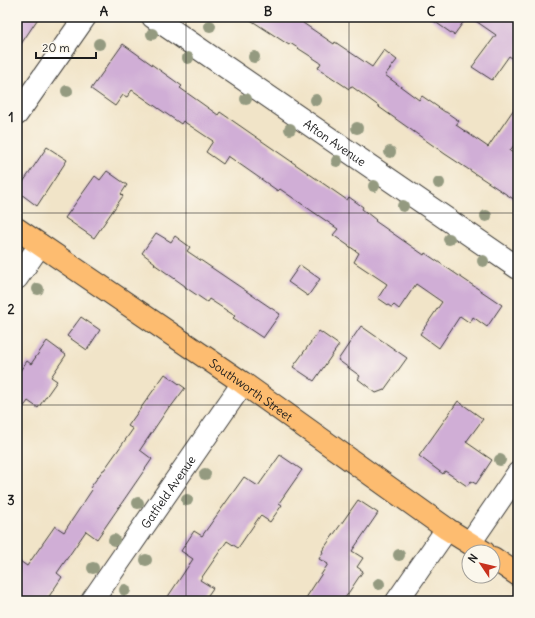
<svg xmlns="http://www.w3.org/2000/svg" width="535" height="618" font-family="Delius,sans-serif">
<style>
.building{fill:#d0aed6}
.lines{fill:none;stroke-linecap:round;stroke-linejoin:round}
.minor-casing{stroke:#3c3a36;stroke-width:24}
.major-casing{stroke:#3c3a36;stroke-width:24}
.minor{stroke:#fff;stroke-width:22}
.major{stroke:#fdbc70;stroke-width:22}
.tree{fill:#949a80}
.grid{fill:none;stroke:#1c1c1c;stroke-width:1;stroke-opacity:0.55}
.labels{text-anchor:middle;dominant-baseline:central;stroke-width:4;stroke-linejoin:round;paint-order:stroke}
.street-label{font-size:12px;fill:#1c1c1c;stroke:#fbf7ec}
.neatline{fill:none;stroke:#1c1c1c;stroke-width:1.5}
.grid-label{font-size:13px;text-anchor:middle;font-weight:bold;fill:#1c1c1c}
</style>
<rect width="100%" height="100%" fill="#fbf7ec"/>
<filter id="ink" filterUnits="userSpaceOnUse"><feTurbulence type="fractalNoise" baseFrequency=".025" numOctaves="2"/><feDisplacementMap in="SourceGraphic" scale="8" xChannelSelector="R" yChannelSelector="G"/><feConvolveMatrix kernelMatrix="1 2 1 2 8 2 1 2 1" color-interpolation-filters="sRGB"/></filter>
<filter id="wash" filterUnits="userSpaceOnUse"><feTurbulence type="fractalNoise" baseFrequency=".012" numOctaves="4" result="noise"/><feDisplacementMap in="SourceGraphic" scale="16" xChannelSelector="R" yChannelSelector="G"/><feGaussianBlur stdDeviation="0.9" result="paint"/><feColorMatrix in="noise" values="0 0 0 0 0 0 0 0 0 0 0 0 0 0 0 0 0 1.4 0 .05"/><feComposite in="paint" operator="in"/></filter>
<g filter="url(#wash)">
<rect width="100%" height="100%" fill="#f1e4c8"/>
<g id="blocks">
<!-- building -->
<g class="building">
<polygon points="17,17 39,17 17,50"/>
<polygon points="246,17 307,17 303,23 334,44 335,42 372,67 384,50 397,60 385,75 419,100 422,96 445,112 446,112 459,121 456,125 488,147 518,103 518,139 510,151 518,156 518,202 445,154 379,107 380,107 351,86 349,89 318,68 321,63 290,43 289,45"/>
<polygon points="428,17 467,17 454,35"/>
<polygon points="470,17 518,17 518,62 509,56 492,80 472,67 496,35"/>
<polygon points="123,44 182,86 180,88 218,115 220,112 347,200 349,197 363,207 362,209 376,220 375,221 424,255 425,253 502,305 487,327 473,317 470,323 460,316 439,348 420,334 442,302 416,284 399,309 394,305 392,307 391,307 378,298 387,284 354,262 359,253 333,235 338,229 280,189 278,191 228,156 223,164 206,152 213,141 183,121 181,124 132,90 127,97 123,95 115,106 91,89"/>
<polygon points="47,147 67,160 37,206 17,191"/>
<polygon points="107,171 127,185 121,194 123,196 94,238 65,218 95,176 100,180"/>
<polygon points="156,233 171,242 175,236 190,247 187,251 280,314 263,338 233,318 235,316 209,299 207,302 185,287 185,286 154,264 155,263 142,253"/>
<polygon points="300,265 320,279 308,296 288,282"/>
<polygon points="81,317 100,330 87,350 67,336"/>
<polygon points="361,326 407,358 384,390 376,393 358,379 360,376 338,360"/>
<polygon points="319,331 339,345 314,381 293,367"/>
<polygon points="47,341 66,355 51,377 57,381 38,408 28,401 17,416 17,382 20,377 17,375 27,361 31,364"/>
<polygon points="165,374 185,388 170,408 169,407 140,450 152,459 97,539 86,531 57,573 62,577 46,601 17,601 17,559 27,566 55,526 64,532 92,490 90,488 103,470 104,470 133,429 128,426"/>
<polygon points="458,401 483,419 466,442 492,460 476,484 471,481 467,486 445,471 443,474 419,456"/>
<polygon points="280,455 302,470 279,503 282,505 270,522 261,516 261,517 260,516 238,548 227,541 200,580 213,588 204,601 165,601 193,559 181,551 194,531 202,536 244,477 258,486"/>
<polygon points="358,500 378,513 352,551 363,558 357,567 363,571 343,601 304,601 328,564 319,559 323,552 322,551"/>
</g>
</g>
</g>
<g filter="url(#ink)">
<use href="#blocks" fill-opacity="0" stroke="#3c3a36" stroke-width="1"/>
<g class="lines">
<!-- minor casing -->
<g class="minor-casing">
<g id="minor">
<path id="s1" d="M 153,17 L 518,268"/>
<polyline points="17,114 85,17"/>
<polyline points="17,278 40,245"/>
<polyline points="470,543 518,473"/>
<path id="s2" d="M 92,601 L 243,383"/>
<polyline points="397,601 447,529"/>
</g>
</g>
<!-- major casing -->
<g class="major-casing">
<g id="major">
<path id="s3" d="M 17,229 L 243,383 L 447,529 L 484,552"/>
<polyline points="493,558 518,575"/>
</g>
</g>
<!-- minor -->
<use href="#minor" class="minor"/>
<!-- major -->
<use href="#major" class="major"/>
</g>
<!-- trees -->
<g class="tree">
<circle cx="210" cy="26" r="6"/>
<circle cx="152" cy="34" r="6"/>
<circle cx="99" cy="44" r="6"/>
<circle cx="254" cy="57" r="6"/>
<circle cx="188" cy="58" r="6"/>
<circle cx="67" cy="91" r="6"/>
<circle cx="246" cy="99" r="6"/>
<circle cx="316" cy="100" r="6"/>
<circle cx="357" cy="128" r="6"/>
<circle cx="290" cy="129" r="6"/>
<circle cx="390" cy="152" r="6"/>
<circle cx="337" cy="161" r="6"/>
<circle cx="439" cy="183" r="6"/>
<circle cx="374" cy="186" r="6"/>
<circle cx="403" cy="206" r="6"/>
<circle cx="486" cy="216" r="6"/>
<circle cx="449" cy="239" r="6"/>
<circle cx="483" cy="261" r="6"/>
<circle cx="38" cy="289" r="6"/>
<circle cx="500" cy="460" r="6"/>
<circle cx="205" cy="474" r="6"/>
<circle cx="187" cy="500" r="6"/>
<circle cx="138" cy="503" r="6"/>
<circle cx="114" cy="540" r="6"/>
<circle cx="399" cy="555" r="6"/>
<circle cx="146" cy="560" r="6"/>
<circle cx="93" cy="568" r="6"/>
<circle cx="379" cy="584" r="6"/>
<circle cx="125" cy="590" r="6"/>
</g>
</g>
<!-- grid -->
<path class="grid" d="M 186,17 L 186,601M 349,17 L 349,601M 17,213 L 518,213M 17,405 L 518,405"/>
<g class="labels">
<!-- street labels -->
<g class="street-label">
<text stroke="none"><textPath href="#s1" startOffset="221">Afton Avenue</textPath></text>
<text stroke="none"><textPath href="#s3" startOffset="284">Southworth Street</textPath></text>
<text stroke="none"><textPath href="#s2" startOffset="133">Gatfield Avenue</textPath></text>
</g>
</g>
<!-- margin -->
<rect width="535" height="618" fill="none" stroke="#fbf7ec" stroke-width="44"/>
<!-- north arrow -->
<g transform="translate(481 564) rotate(305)"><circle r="19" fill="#fbf7ec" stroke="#a29f99"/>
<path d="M0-3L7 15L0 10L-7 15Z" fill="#c8321e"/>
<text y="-6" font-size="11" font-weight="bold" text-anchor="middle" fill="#1c1c1c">N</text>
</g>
<!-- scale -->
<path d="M36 52v6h60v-6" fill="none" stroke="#1c1c1c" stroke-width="2"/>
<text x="42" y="52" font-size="12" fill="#1c1c1c" stroke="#fbf7ec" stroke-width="3" paint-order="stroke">20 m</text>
<rect x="22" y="22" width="491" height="574" class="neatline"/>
<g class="grid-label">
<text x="104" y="16">A</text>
<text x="268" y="16">B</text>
<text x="431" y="16">C</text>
<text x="11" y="122">1</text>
<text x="11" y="314">2</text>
<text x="11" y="505">3</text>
</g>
</svg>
